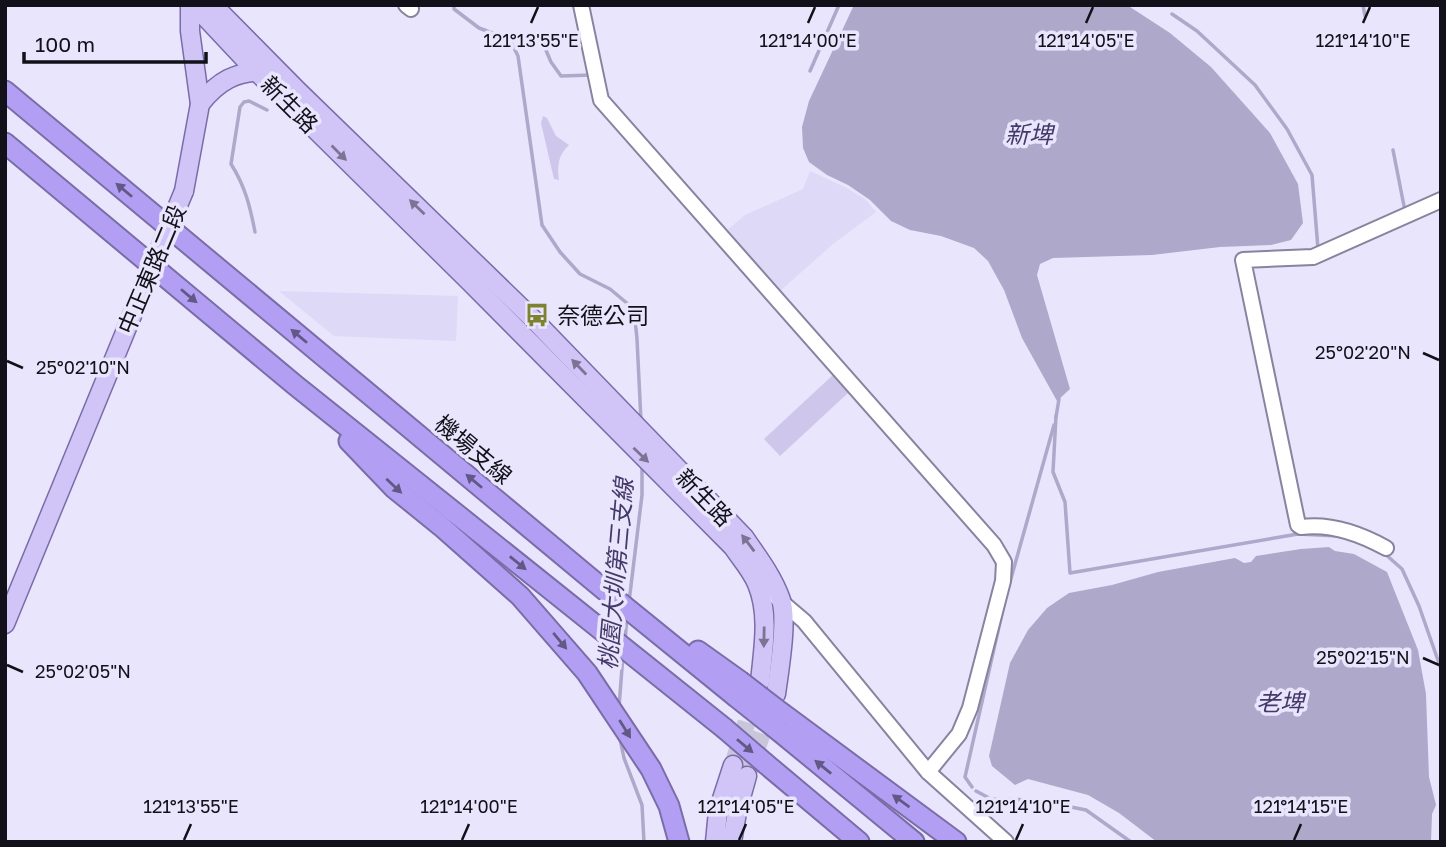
<svg xmlns="http://www.w3.org/2000/svg" width="1446" height="847" font-family="'Golos Text','Noto Sans TC',sans-serif">
<style>
.built{fill:#ded9f6}
.green{fill:#cec7eb}
.water{fill:#aea8ca}
.lines{fill:none;stroke-linecap:round;stroke-linejoin:round}
.stream{stroke:#aea8ca;stroke-width:3.5}
.major-tunnel{stroke:#c9c5da;stroke-width:18;stroke-dasharray:18 9;stroke-linecap:butt}
.minor-casing{stroke:#88839e;stroke-width:18}
.major-casing{stroke:#7a6da7;stroke-width:21}
.highway-casing{stroke:#7a6da7;stroke-width:23}
.minor{stroke:#fff;stroke-width:14}
.major{stroke:#d1c5f8;stroke-width:18}
.highway{stroke:#b29ff4;stroke-width:19}
.major-bridge-casing{stroke:#7a6da7;stroke-width:21;stroke-linecap:butt}
.highway-bridge-casing{stroke:#7a6da7;stroke-width:23;stroke-linecap:butt}
.major-bridge{stroke:#d1c5f8;stroke-width:18}
.highway-bridge{stroke:#b29ff4;stroke-width:19}
.oneway{fill:#7b7494}
.oneway2{fill:#625886}
.ticks{fill:none;stroke:#121019;stroke-width:2.5}
.labels{text-anchor:middle;dominant-baseline:central;stroke-width:7;stroke-linejoin:round;paint-order:stroke}
.street-label{font-size:23px;fill:#121019;stroke:#e9e5fc}
.poi-label{font-size:23px;fill:#121019;stroke:#e9e5fc;text-anchor:start}
.water-label{font-size:24px;font-style:italic;fill:#443968;stroke:#e9e5fc}
.ticks-label{font-size:18px;text-anchor:middle;fill:#121019;stroke:#e9e5fc;stroke-width:7;stroke-linejoin:round;paint-order:stroke}
</style>
<rect width="100%" height="100%" fill="#e9e5fc"/>
<!-- built -->
<g class="built">
<polygon points="810,171 847,188 865,199 876,212 833,244 779,292 725,232 745,215 803,189"/>
<polygon points="279,291 458,296 456,341 334,336"/>
</g>
<!-- green -->
<g class="green">
<path d="M 543,116 L 547,118 L 556,136 L 569,145 C 558,155 557,166 559,180 L 554,179 L 541,123 Z"/>
<polygon points="834,374 849,392 780,456 764,439"/>
</g>
<!-- water -->
<g class="water">
<polygon points="854,5 1127,5 1170,33 1211,67 1270,133 1298,184 1303,223 1291,240 1271,245 1220,247 1152,255 1053,258 1040,264 1037,275 1070,389 1057,401 1022,338 1004,290 988,261 974,248 941,236 910,230 891,221 870,200 848,185 827,175 809,162 803,148 802,127 809,101"/>
<polygon points="1329,547 1335,551 1354,554 1387,572 1418,650 1426,694 1429,777 1436,805 1432,814 1431,842 1157,842 1119,813 1088,795 1028,779 1015,785 992,766 989,756 1010,663 1028,630 1047,608 1069,593 1112,585 1158,572 1235,558 1244,563 1251,562 1256,556 1301,549"/>
</g>
<g class="lines">
<!-- stream -->
<g class="stream">
<polyline points="454,5 454,9 479,28 510,40 518,56 542,225 560,252 580,274 610,289 634,309 637,339 641,421"/>
<polyline points="1363,5 1365,16"/>
<polyline points="1172,14 1197,31 1255,85 1287,129 1312,175 1318,249"/>
<polyline points="539,34 551,62 561,76 591,75"/>
<polyline points="810,71 839,5"/>
<polyline points="1393,150 1404,206"/>
<path d="M 255,232 C 250,206 245,186 231,164 L 240,107 L 244,102 L 249,101 L 267,110"/>
<polyline points="1056,416 1053,472 1065,502 1070,573 1298,534 1338,536"/>
<polyline points="1056,417 1059,399"/>
<polyline points="1384,553 1402,569 1419,606 1441,669"/>
<polyline points="1010,582 1054,425"/>
<polyline points="629,602 642,495 642,464"/>
<polyline points="625,641 627,617"/>
<polyline points="619,707 623,655"/>
<polyline points="620,739 624,758 642,805 644,842"/>
<polyline points="972,787 965,777 1005,600"/>
<polyline points="976,791 991,799 1034,800"/>
<polyline points="1071,807 1086,810 1131,842"/>
</g>
<!-- major-tunnel -->
<g class="major-tunnel">
<polyline points="733,765 755,696"/>
<polyline points="747,776 770,710"/>
</g>
<!-- minor casing -->
<g class="minor-casing">
<g id="minor">
<polyline points="406,5 411,9"/>
<polyline points="581,5 601,100 994,545 1004,562 1003,581 970,708 959,734 928,772"/>
<path d="M 1386,548 C 1361,534 1331,523 1301,527 L 1298,525 L 1243,260 L 1313,257 L 1441,200"/>
<polyline points="777,598 804,621 928,772 1006,842"/>
</g>
</g>
<!-- major casing -->
<g class="major-casing">
<g id="major">
<path d="M 194,5 L 256,71 L 469,281 L 733,547 C 741,559 752,571 757,584 C 770,615 763,650 760,682"/>
<path d="M 213,5 L 298,91 L 535,321 L 744,537 C 758,557 773,577 781,600 C 788,619 779,672 776,694"/>
<path d="M 200,104 C 218,81 236,71 266,71"/>
<polyline points="184,191 200,104 190,31 190,5"/>
<polyline points="5,624 133,313"/>
<polyline points="715,842 718,811 733,765"/>
<polyline points="732,842 737,812 747,776"/>
</g>
</g>
<!-- highway casing -->
<g class="highway-casing">
<g id="highway">
<polyline points="5,91 602,588 735,696"/>
<polyline points="5,143 295,385 724,728"/>
<polyline points="349,441 394,488 441,526 520,596 587,673 651,769 669,806 679,842"/>
<polyline points="698,651 740,681"/>
<polyline points="783,714 956,842"/>
<polyline points="779,731 914,842"/>
<polyline points="766,764 859,842"/>
</g>
</g>
<!-- minor -->
<use href="#minor" class="minor"/>
<!-- major -->
<use href="#major" class="major"/>
<!-- highway -->
<use href="#highway" class="highway"/>
<!-- major-bridge casing -->
<g class="major-bridge-casing">
<polyline id="major-bridge" points="133,313 184,191"/>
</g>
<!-- highway-bridge casing -->
<g class="highway-bridge-casing">
<g id="highway-bridge">
<polyline points="740,681 783,714"/>
<polyline points="735,696 779,731"/>
<polyline points="724,728 766,764"/>
</g>
</g>
<!-- major-bridge -->
<use href="#major-bridge" class="major-bridge"/>
<!-- highway-bridge -->
<use href="#highway-bridge" class="highway-bridge"/>
</g>
<!-- one-way arrows -->
<defs><path id="oneway-solid" d="M-6-.8H1V-3.2L6.5 0L1 3.2V.8H-6Z" transform="scale(1.75)"/></defs>
<g class="oneway">
<use href="#oneway-solid" transform="translate(339 153) rotate(45)"/>
<use href="#oneway-solid" transform="translate(417 207) rotate(-136)"/>
<use href="#oneway-solid" transform="translate(579 367) rotate(-134)"/>
<use href="#oneway-solid" transform="translate(641 455) rotate(44)"/>
<use href="#oneway-solid" transform="translate(748 543) rotate(-127)"/>
<use href="#oneway-solid" transform="translate(764 637) rotate(91)"/>
</g>
<g class="oneway2">
<use href="#oneway-solid" transform="translate(124 190) rotate(-140)"/>
<use href="#oneway-solid" transform="translate(189 296) rotate(40)"/>
<use href="#oneway-solid" transform="translate(299 336) rotate(-140)"/>
<use href="#oneway-solid" transform="translate(474 481) rotate(-140)"/>
<use href="#oneway-solid" transform="translate(394 486) rotate(43)"/>
<use href="#oneway-solid" transform="translate(518 563) rotate(39)"/>
<use href="#oneway-solid" transform="translate(560 641) rotate(50)"/>
<use href="#oneway-solid" transform="translate(625 729) rotate(58)"/>
<use href="#oneway-solid" transform="translate(745 746) rotate(40)"/>
<use href="#oneway-solid" transform="translate(823 767) rotate(-141)"/>
<use href="#oneway-solid" transform="translate(901 801) rotate(-144)"/>
</g>
<!-- ticks -->
<path class="ticks" d="M 531,23 L 538,7M 808,23 L 815,7M 1086,23 L 1093,7M 1363,23 L 1370,7M 1423,353 L 1439,360M 7,361 L 23,368M 1423,658 L 1439,665M 7,665 L 23,672M 184,840 L 191,824M 462,840 L 469,824M 739,840 L 746,824M 1016,840 L 1023,824M 1294,840 L 1301,824"/>
<!-- icons -->
<defs>
<g id="bus-bare" transform="scale(1.89)"><path d="M-5-6H5V4H4V6H2V4H-2V6H-4V4H-5ZM-3.5-4V0h7V-4ZM-3.5 1.2v1.5H-2V1.2ZM2 1.2v1.5H3.5V1.2Z" fill="#7c822e" stroke="#e9e5fc" stroke-width="2.5" paint-order="stroke"/></g>
</defs>
<g fill-rule="evenodd">
<use href="#bus-bare" x="537" y="315"/>
</g>
<g class="labels">
<!-- street labels -->
<g class="street-label">
<text transform="translate(290 104) rotate(45)">新生路</text>
<text transform="translate(151 269) rotate(-67)">中正東路二段</text>
<text transform="translate(474 449) rotate(40)">機場支線</text>
<text transform="translate(705 497) rotate(46)">新生路</text>
</g>
<!-- poi labels -->
<g class="poi-label">
<text x="557" y="315">奈德公司</text>
</g>
<!-- water labels -->
<g class="water-label">
<text x="1029" y="133">新埤</text>
<text transform="translate(615 574) rotate(-85)">桃園大圳第三支線</text>
<text x="1280" y="701">老埤</text>
</g>
</g>
<g class="ticks-label">
<text x="531" y="47">121°13'55"E</text>
<text x="808" y="47">121°14'00"E</text>
<text x="1086" y="47">121°14'05"E</text>
<text x="1363" y="47">121°14'10"E</text>
<text x="1363" y="359">25°02'20"N</text>
<text x="83" y="374">25°02'10"N</text>
<text x="1363" y="664">25°02'15"N</text>
<text x="83" y="678">25°02'05"N</text>
<text x="191" y="813">121°13'55"E</text>
<text x="469" y="813">121°14'00"E</text>
<text x="746" y="813">121°14'05"E</text>
<text x="1023" y="813">121°14'10"E</text>
<text x="1301" y="813">121°14'15"E</text>
</g>
<!-- border -->
<rect width="1446" height="847" fill="none" stroke="#121019" stroke-width="14"/>
<!-- scale -->
<path d="M24 52v10h182v-10" fill="none" stroke="#121019" stroke-width="3.5"/>
<text x="35" y="52" font-size="21" fill="#121019" stroke="#e9e5fc" stroke-width="5" paint-order="stroke">100 m</text>
</svg>
